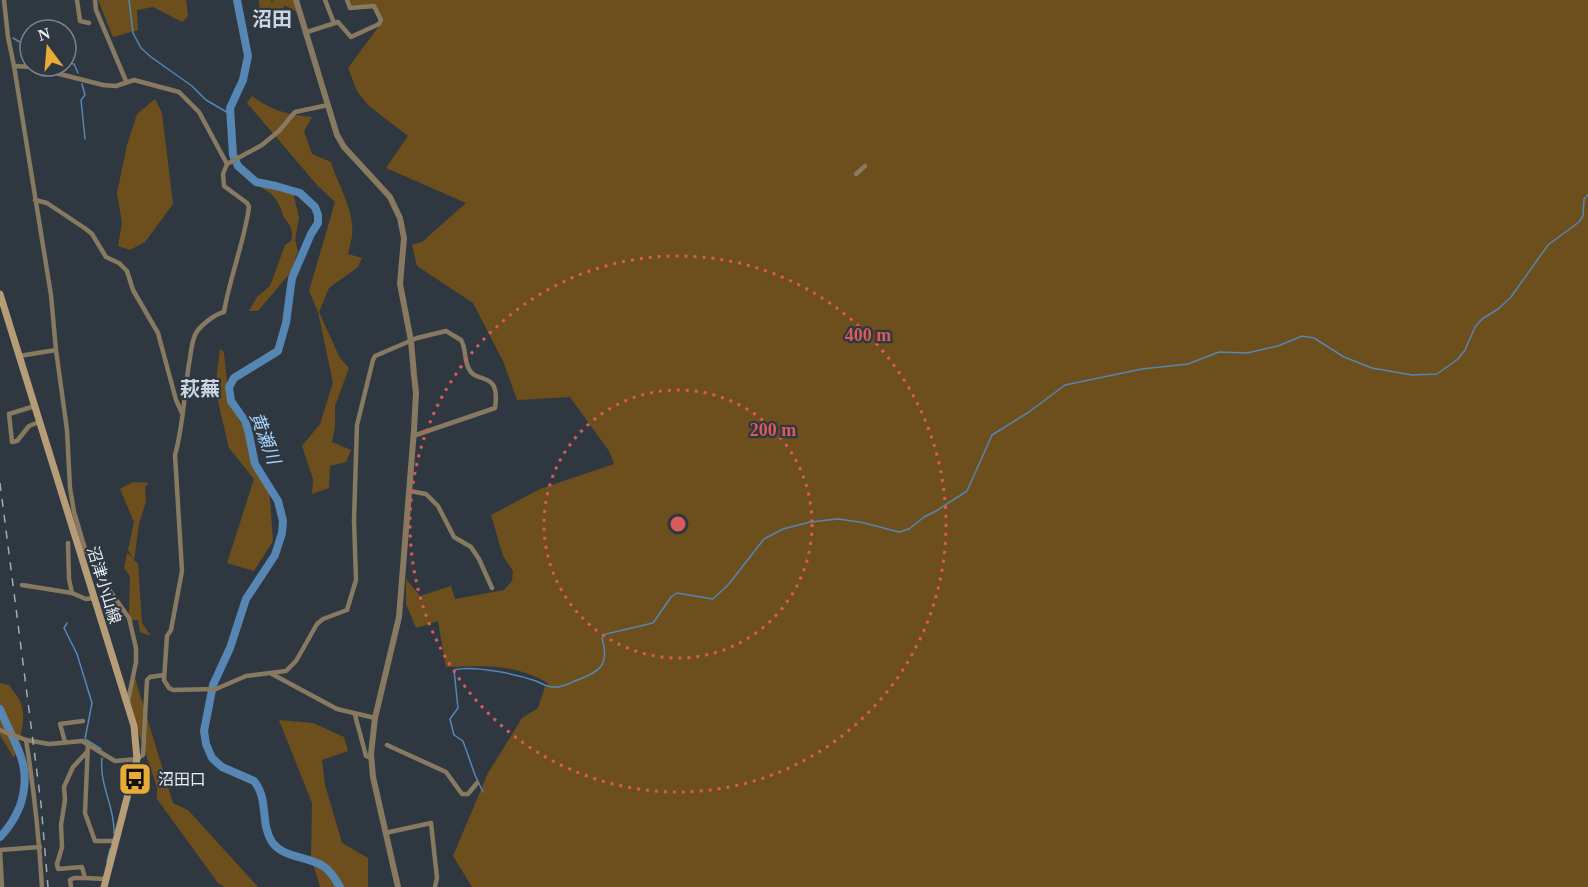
<svg xmlns="http://www.w3.org/2000/svg" width="1588" height="887" font-family="'Times New Roman','Noto Sans JP',serif">
<style>
.green{fill:#6c4f1d}
.lines{fill:none;stroke-linecap:round;stroke-linejoin:round}
.stream{stroke:#5586b4;stroke-width:1.5}
.river{stroke:#5586b4;stroke-width:8}
.minor{stroke:#887961;stroke-width:4.5}
.tertiary{stroke:#887961;stroke-width:6}
.secondary{stroke:#b69d77;stroke-width:7}
.rail{stroke:#a3aab1;stroke-width:1.5;stroke-dasharray:8 8;stroke-linecap:butt}
.ring{fill:none;stroke:#da5a5b;stroke-width:3;stroke-dasharray:3 6}
.labels{text-anchor:middle;dominant-baseline:central;stroke-width:4.5;stroke-linejoin:round;paint-order:stroke}
.street-label{font-size:16px;fill:#e8eef4;stroke:#2f3841}
.poi-label{font-size:16px;fill:#e8eef4;stroke:#2f3841;text-anchor:start}
.water-label{font-size:18px;font-style:italic;fill:#a9d2fa;stroke:#2f3841}
.quarter-label{font-size:20px;font-weight:bold;fill:#c9d5e0;stroke:#2f3841}
.centre{fill:#da5a5b;stroke:#2f3841;stroke-width:3}
.ring-label{font-size:18px;text-anchor:middle;font-weight:bold;fill:#da5a5b;stroke:#2f3841;stroke-width:4.5;stroke-linejoin:round;paint-order:stroke}
</style>
<rect width="100%" height="100%" fill="#2f3841"/>
<!-- green -->
<g class="green">
<polygon points="98,0 186,0 188,16 182,22 153,7 137,10 138,30 113,37"/>
<polygon points="259,0 271,0 272,3 273,0 294,0 297,12 284,5 282,25 261,26"/>
<path d="M 348,0 L 1588,0 L 1588,887 L 472,887 L 453,856 L 488,773 L 522,718 L 538,708 L 545,686 L 549,684 C 516,663 483,666 446,667 L 438,621 L 416,628 L 406,604 L 406,579 L 420,596 L 451,586 L 455,599 L 504,590 L 512,581 L 513,571 L 503,556 L 491,515 L 540,489 L 614,464 L 609,451 L 570,397 L 517,400 L 503,361 L 473,303 L 417,266 L 412,245 L 422,242 L 466,203 L 386,168 L 408,136 L 369,106 L 357,91 L 348,68 L 382,22 L 374,6 L 350,8 Z"/>
<path d="M 252,96 C 273,111 286,114 312,117 L 304,131 L 312,154 L 331,162 C 338,186 355,210 352,236 C 351,242 349,248 348,254 L 362,258 L 358,267 L 329,288 L 319,312 L 340,358 L 349,368 L 335,406 L 335,426 L 332,442 L 351,450 L 346,462 L 330,466 L 329,488 L 312,494 L 313,479 L 302,446 L 320,424 L 333,383 L 318,312 L 309,291 L 335,202 L 317,185 L 247,103 Z"/>
<polygon points="155,99 162,113 173,204 145,242 130,250 118,246 122,223 117,193 127,145 137,114"/>
<path d="M 263,183 L 279,186 L 293,192 L 299,218 L 295,240 L 298,251 L 291,272 L 258,311 L 249,311 L 257,297 L 270,286 L 285,245 L 291,241 C 294,229 290,226 283,216 C 282,213 282,210 280,207 C 276,197 270,192 260,187 Z"/>
<polygon points="220,349 224,352 229,403 245,430 253,459 269,486 273,541 254,571 227,563 254,479 229,448 215,389"/>
<polygon points="133,482 149,483 145,487 146,501 139,524 134,560 138,564 142,623 151,636 140,632 138,620 132,620 129,614 130,576 124,568 127,553 133,558 128,550 134,522 120,489"/>
<polygon points="135,678 173,803 188,810 258,887 225,887 218,883 157,799 157,787 128,702"/>
<path d="M 0,683 L 9,685 C 12,690 17,695 20,701 C 28,719 19,740 14,758 L 0,735 Z"/>
<polygon points="279,720 313,723 344,737 348,751 322,760 325,785 342,843 368,858 368,887 320,887 311,857 312,803"/>
</g>
<g class="lines">
<!-- stream -->
<g class="stream">
<polyline points="129,0 133,33 141,48 151,57 192,86 206,100 230,114"/>
<polyline points="13,38 30,48"/>
<polyline points="66,63 74,64 78,73"/>
<polyline points="82,84 85,95 81,100 85,139"/>
<polyline points="67,623 64,628 77,654 92,703 85,739 101,749"/>
<path d="M 102,758 C 99,786 115,806 114,833"/>
<path d="M 483,792 L 475,775 L 463,741 L 454,735 L 450,719 L 458,708 L 454,670 C 473,665 516,674 536,681 C 541,683 547,687 553,687 C 561,688 568,684 575,681 C 600,672 610,665 602,638 L 606,634 L 653,623 L 671,597 L 677,593 L 713,599 L 728,585 L 764,539 L 783,529 L 810,522 L 838,519 L 860,522 L 899,532 L 909,529 L 924,517 L 936,511 L 967,491 L 992,435 L 1029,412 L 1065,385 L 1142,369 L 1188,364 L 1219,352 L 1247,353 L 1278,346 L 1302,336 L 1314,338 L 1344,357 L 1372,368 L 1412,375 L 1437,374 L 1458,359 L 1465,350 L 1475,327 L 1482,319 L 1498,309 L 1511,297 L 1548,245 L 1579,222 L 1583,216 L 1584,199 L 1588,195"/>
<polyline points="107,862 110,849"/>
</g>
<!-- river -->
<g class="river">
<path d="M 237,0 L 248,56 L 243,80 L 230,108 L 233,155 L 238,166 L 256,182 L 276,186 L 300,193 L 315,207 L 318,215 L 318,223 L 311,234 L 292,278 L 286,323 L 278,351 L 234,378 L 229,387 L 231,401 L 245,421 L 248,430 L 255,464 L 278,501 L 283,521 L 282,533 L 275,555 L 246,599 L 230,648 L 213,685 L 204,731 L 206,744 L 212,758 L 222,767 L 254,781 C 269,799 260,824 272,842 C 283,858 308,856 323,866 C 330,870 336,880 340,887"/>
<path d="M 0,709 C 14,745 34,764 20,806 C 15,818 10,827 0,837"/>
</g>
<!-- minor -->
<g class="minor">
<polyline points="4,0 8,37 14,66 51,295 56,350 67,430 70,488 74,512 85,549 96,571 129,618 136,648 136,662 128,701"/>
<polyline points="77,0 80,21 89,23"/>
<polyline points="95,0 96,10 126,81"/>
<polyline points="325,0 334,23"/>
<polyline points="307,32 338,22 351,37 379,24 381,20 374,6 350,8 347,0"/>
<polyline points="14,66 32,67 103,85 116,86 134,80 179,92 199,112 227,164"/>
<path d="M 328,105 L 295,112 L 279,131 L 262,145 L 227,164 L 223,174 L 224,186 L 247,203 L 249,207 C 244,243 230,276 224,312 C 215,314 199,326 195,335 C 192,342 191,350 190,358 C 184,390 184,423 175,455 L 182,571 L 171,630 L 167,636 L 164,680 L 169,688 L 173,690 L 216,689 L 246,676 L 286,671 L 296,661 L 317,624 L 323,619 L 347,610 L 356,580 L 354,520 L 357,425 L 373,360 L 375,356 L 417,338 L 446,331 L 461,340 C 466,348 464,358 468,367 C 475,386 501,368 495,408 L 413,436"/>
<polyline points="856,174 865,166"/>
<polyline points="35,200 47,203 86,229 92,234 106,257 119,263 127,271 133,290 158,333 176,400 182,413"/>
<polyline points="19,356 56,350"/>
<polyline points="35,406 9,414 12,442 17,441 29,426 39,422"/>
<polyline points="410,491 426,494 438,506 454,537 471,547 479,559 492,588"/>
<polyline points="68,543 69,579 72,593"/>
<polyline points="22,585 72,593 86,599 94,598"/>
<polyline points="272,674 337,709 375,718"/>
<polyline points="355,715 366,756 371,758"/>
<polyline points="0,730 26,740 49,744 82,741 115,761 137,759 143,755 147,680 150,677 164,675"/>
<path d="M 26,740 C 34,789 39,838 42,887"/>
<polyline points="65,742 60,724 83,721"/>
<polyline points="88,743 85,813 95,841 116,841"/>
<polyline points="387,745 446,772 462,794 468,794 477,783"/>
<polyline points="86,753 73,767 64,787 65,800 61,825 62,847 57,864 58,869 82,867 85,878 105,879"/>
<polyline points="385,833 431,823 437,878 435,887"/>
<polyline points="2,887 0,850 40,847"/>
<polyline points="71,887 70,880 74,878 85,878"/>
</g>
<!-- tertiary -->
<polyline class="tertiary" points="296,0 337,135 344,147 390,197 400,218 404,238 400,284 411,341 414,375 416,393 414,430 399,617 375,718 371,754 373,777 398,887"/>
<!-- secondary -->
<polyline class="secondary" points="0,294 134,726 137,759 104,887"/>
<!-- rail -->
<polyline class="rail" points="0,483 41,804 48,887"/>
</g>
<!-- distance rings -->
<g class="ring">
<circle cx="678" cy="524" r="134"/>
<circle cx="678" cy="524" r="268"/>
</g>
<!-- icons -->
<defs>
<g id="bus-square" transform="scale(1.725)"><rect x="-9" y="-9" width="18" height="18" rx="4" fill="#e9ab38" stroke="#2f3841"/><path d="M-5-6H5V4H4V6H2V4H-2V6H-4V4H-5ZM-3.5-4V0h7V-4ZM-3.5 1.2v1.5H-2V1.2ZM2 1.2v1.5H3.5V1.2Z" fill="#111"/></g>
</defs>
<g fill-rule="evenodd">
<use href="#bus-square" x="135" y="779"/>
</g>
<g class="labels">
<!-- street labels -->
<g class="street-label">
<text transform="translate(104 585) rotate(73)">沼津小山線</text>
</g>
<!-- poi labels -->
<g class="poi-label">
<text x="158" y="779">沼田口</text>
</g>
<!-- water labels -->
<g class="water-label">
<text transform="translate(265 438) rotate(69)">黄瀬川</text>
</g>
<!-- quarter labels -->
<g class="quarter-label">
<text x="272" y="19">沼田</text>
<text x="200" y="389">萩蕪</text>
</g>
</g>
<circle cx="678" cy="524" r="9" class="centre"/>
<g class="ring-label">
<text x="868" y="341">400 m</text>
<text x="773" y="436">200 m</text>
</g>
<!-- north arrow -->
<g transform="translate(48 48) rotate(344)"><circle r="28" fill="#2f3841" stroke="#798189" stroke-width="1.5"/>
<path d="M0-4.5L10 22L0 15L-10 22Z" fill="#e9ab38"/>
<text y="-9" font-size="16" font-weight="bold" text-anchor="middle" fill="#e8eef4">N</text>
</g>
</svg>
